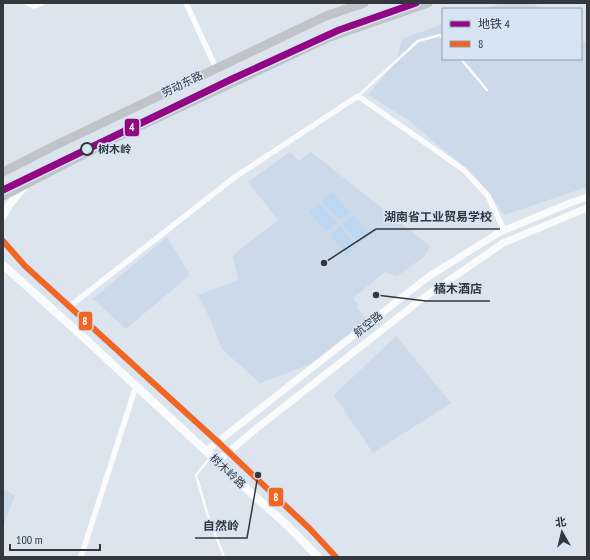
<svg xmlns="http://www.w3.org/2000/svg" width="590" height="560" font-family="'PT Sans Narrow','Noto Sans SC',sans-serif">
<style>
.built{fill:#ccd9e9}
.green{fill:#bdd7f1}
.lines{fill:none;stroke-linecap:round;stroke-linejoin:round}
.service{stroke:#fafbfc;stroke-width:2.5}
.minor{stroke:#fafbfc;stroke-width:5.5}
.tertiary{stroke:#fafbfc;stroke-width:7}
.secondary{stroke:#fafbfc;stroke-width:8}
.primary{stroke:#bfc4c9;stroke-width:9}
.bus-1-casing{stroke:#d6e4f3;stroke-width:9}
.bus-1{stroke:#f26522;stroke-width:6}
.metro-1-casing{stroke:#d6e4f3;stroke-width:10}
.metro-1{stroke:#920783;stroke-width:7}
.stop-dot{fill:#d6e4f3;stroke:#32383d;stroke-width:2}
.labels{text-anchor:middle;dominant-baseline:central;stroke-width:3.5;stroke-linejoin:round;paint-order:stroke}
.street-label{font-size:11px;fill:#32383d;stroke:#d6e4f3}
.stop-label{font-size:11px;font-weight:bold;fill:#32383d;stroke:#d6e4f3;text-anchor:start}
.leader{fill:none;stroke:#32383d;stroke-width:1.5}
.callout-dot{fill:#32383d;stroke:#d6e4f3;stroke-width:1.5}
.callout-label{font-size:12px;text-anchor:middle;font-weight:bold;fill:#32383d;stroke:#d6e4f3;stroke-width:3.5;stroke-linejoin:round;paint-order:stroke}
.line-badge{stroke:#d6e4f3;stroke-width:1.5}
.badge-label{font-size:11px;text-anchor:middle;font-weight:bold;fill:#fff}
</style>
<rect width="100%" height="100%" fill="#dce4ed"/>
<!-- built -->
<g class="built">
<polygon points="502,3 534,3 539,9 485,9"/>
<polygon points="443,24 443,59 581,59 581,42 587,41 587,187 504,215 489,192 465,168 410,121 368,95 397,61 402,39"/>
<polygon points="290,152 299,161 311,152 430,246 425,256 397,276 385,272 353,298 358,305 357,308 364,317 369,318 358,327 311,364 260,383 222,349 211,321 198,295 238,280 233,255 278,220 248,182"/>
<polygon points="167,237 190,275 126,329 93,299"/>
<polygon points="396,336 451,403 373,453 334,395"/>
<polygon points="3,490 15,495 3,527"/>
</g>
<!-- green -->
<g class="green">
<polygon points="332,192 350,212 339,220 322,201"/>
<polygon points="319,203 337,223 326,231 309,212"/>
<polygon points="353,215 370,234 359,243 342,224"/>
<polygon points="340,226 357,246 347,255 330,235"/>
</g>
<g class="lines">
<!-- service -->
<g class="service">
<polyline points="461,59 487,90"/>
<polyline points="358,96 418,41 440,35 443,38"/>
<polyline points="210,458 196,475 208,516 224,557"/>
</g>
<!-- minor -->
<g class="minor">
<polyline points="27,3 34,6 42,3"/>
<polyline points="186,3 216,68"/>
<polyline points="70,306 235,177 358,96 464,170 488,196 504,230"/>
<polyline points="81,557 136,386"/>
</g>
<!-- tertiary -->
<g class="tertiary">
<polyline points="206,451 428,277 500,232 570,203 587,197"/>
<polyline points="218,461 257,428 419,301 503,243 587,208"/>
</g>
<!-- secondary -->
<g class="secondary">
<polyline points="3,216 9,205 26,185"/>
<polyline points="3,241 25,266 218,442 310,529 336,557"/>
<polyline points="3,265 80,334 249,491 288,526 318,557"/>
</g>
<!-- primary -->
<g class="primary">
<polyline points="3,172 56,145 326,16 364,3"/>
<polyline points="3,196 123,134 330,37 428,3"/>
</g>
<!-- bus-1 casing -->
<g class="bus-1-casing">
<polyline id="bus-1" points="3,241 25,266 218,442 310,529 336,557"/>
</g>
<!-- bus-1 -->
<use href="#bus-1" class="bus-1"/>
<!-- metro-1 casing -->
<g class="metro-1-casing">
<polyline id="metro-1" points="3,190 232,79 339,30 416,3"/>
</g>
<!-- metro-1 -->
<use href="#metro-1" class="metro-1"/>
</g>
<!-- markers -->
<circle class="stop-dot" cx="87" cy="149" r="6"/>
<g class="labels">
<!-- street labels -->
<g class="street-label">
<text transform="translate(182 84) rotate(-26)">劳动东路</text>
<text transform="translate(368 324) rotate(-38)">航空路</text>
<text transform="translate(228 471) rotate(43)">树木岭路</text>
</g>
<!-- stop labels -->
<g class="stop-label">
<text x="98" y="149">树木岭</text>
</g>
</g>
<!-- callouts -->
<path class="leader" d="M324 263L376 229H500M376 295L426 301H490M258 475L247 538H195"/>
<g class="callout-dot">
<circle cx="324" cy="263" r="4"/>
<circle cx="376" cy="295" r="4"/>
<circle cx="258" cy="475" r="4"/>
</g>
<g class="callout-label">
<text x="438" y="221">湖南省工业贸易学校</text>
<text x="458" y="293">橘木酒店</text>
<text x="221" y="530">自然岭</text>
</g>
<g class="line-badge">
<rect x="124" y="118" width="16" height="19" rx="4" fill="#920783"/>
<rect x="78" y="311" width="15" height="20" rx="4" fill="#f26522"/>
<rect x="268" y="487" width="16" height="20" rx="4" fill="#f26522"/>
</g>
<g class="badge-label">
<text x="132" y="131">4</text>
<text x="85" y="325">8</text>
<text x="276" y="501">8</text>
</g>
<!-- border -->
<rect width="590" height="560" fill="none" stroke="#32383d" stroke-width="8"/>
<!-- legend -->
<rect x="442" y="8" width="140" height="52" fill="#d6e4f3" stroke="#949faa"/>
<rect x="450" y="21" width="20" height="6" fill="#920783" stroke="#949faa"/>
<text x="478" y="28" font-size="12" fill="#32383d">地铁 4</text>
<rect x="450" y="41" width="20" height="6" fill="#f26522" stroke="#949faa"/>
<text x="478" y="48" font-size="12" fill="#32383d">8</text>
<!-- north arrow -->
<g transform="translate(562 532) rotate(352)" stroke="#d6e4f3" stroke-width="3" paint-order="stroke">
<path d="M0-3L7 15L0 10L-7 15Z" fill="#32383d"/>
<text y="-6" font-size="11" font-weight="bold" text-anchor="middle" fill="#32383d">北</text>
</g>
<!-- scale -->
<path d="M10 544v6h90v-6" fill="none" stroke="#32383d" stroke-width="2"/>
<text x="16" y="544" font-size="12" fill="#32383d" stroke="#d6e4f3" stroke-width="3" paint-order="stroke">100 m</text>
</svg>
